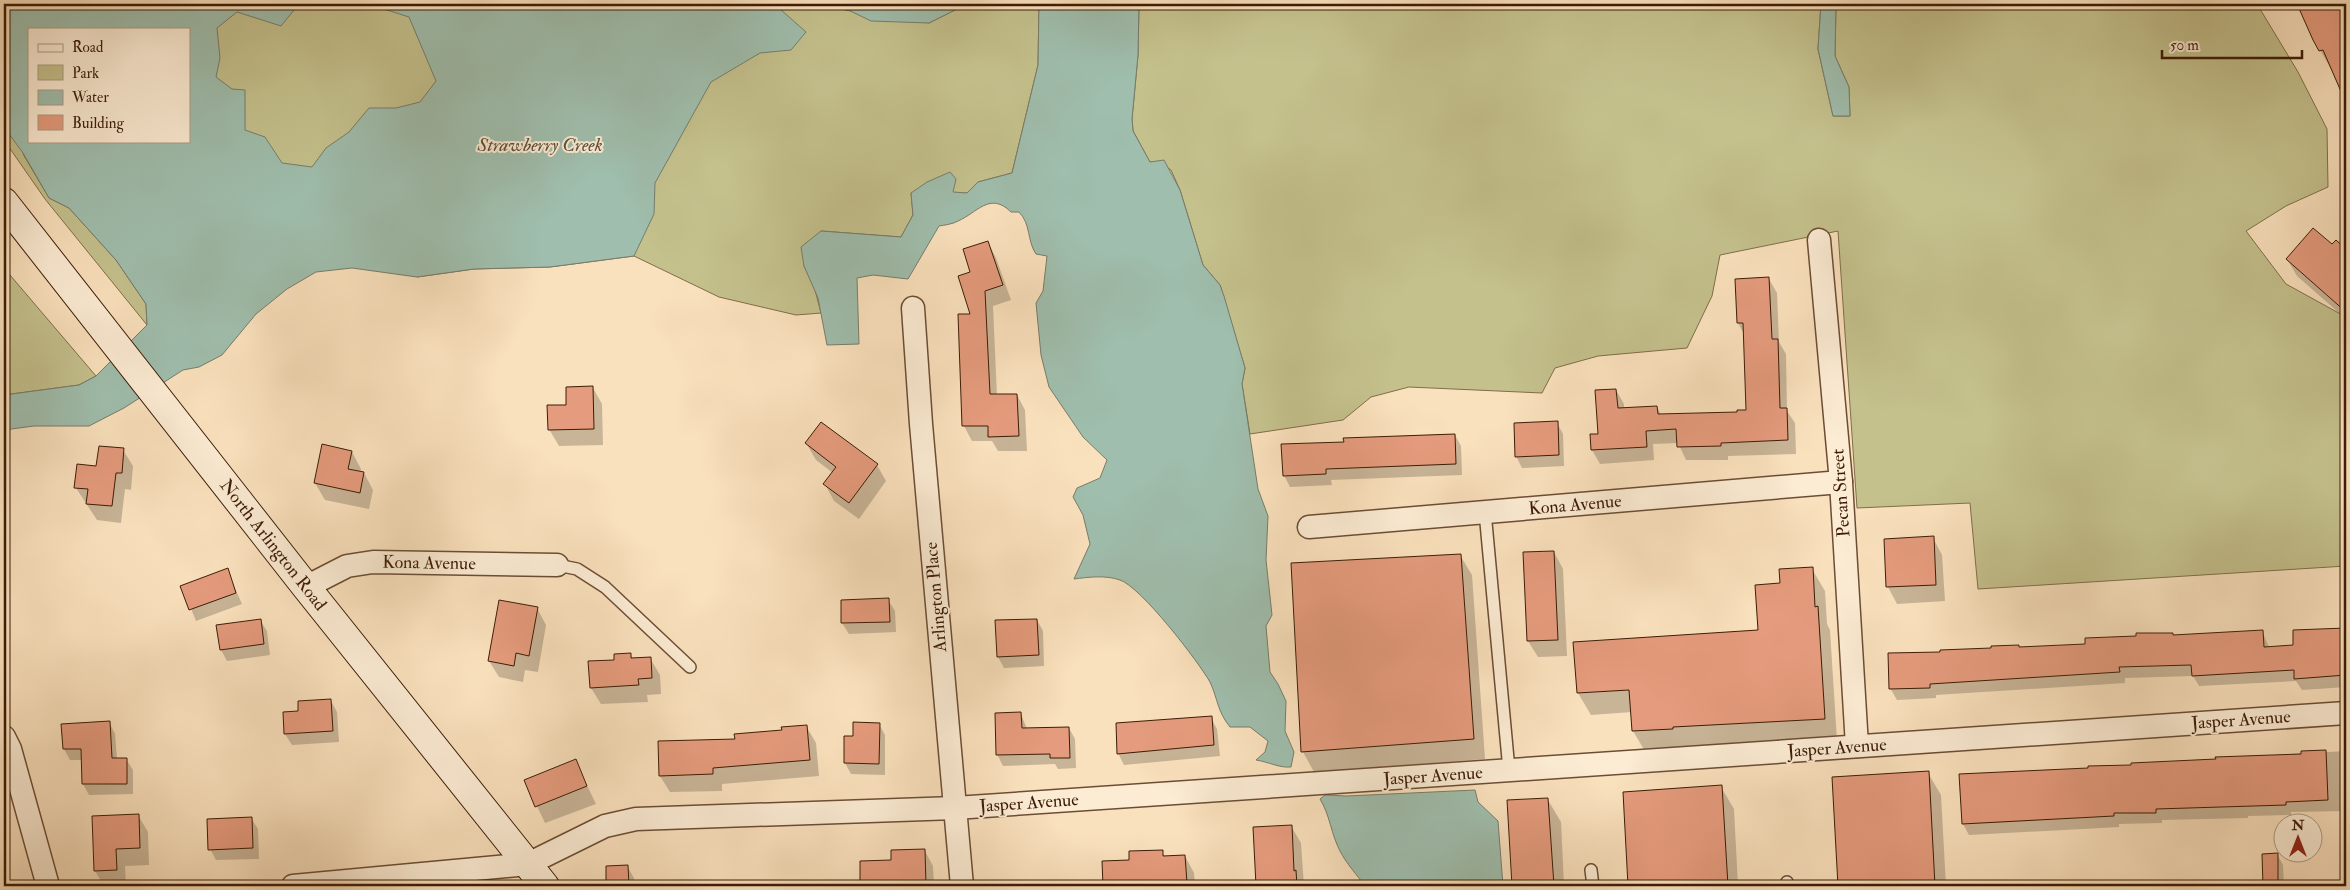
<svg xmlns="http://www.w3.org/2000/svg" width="2350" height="890" font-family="'IM FELL Double Pica',serif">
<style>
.green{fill:#c4c18d;stroke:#806e4a}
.water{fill:#9fbead;stroke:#777d6a;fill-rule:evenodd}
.shadow{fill:#0003}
.building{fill:#e59b7d;stroke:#3c1c06}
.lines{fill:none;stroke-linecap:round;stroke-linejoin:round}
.lane-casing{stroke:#6c4d34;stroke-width:14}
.street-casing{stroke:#6c4d34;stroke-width:25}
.secondary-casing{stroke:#3c1c06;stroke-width:30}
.lane{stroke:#fcecd4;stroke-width:11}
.street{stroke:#fcecd4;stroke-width:22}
.secondary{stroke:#fcecd4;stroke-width:28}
.labels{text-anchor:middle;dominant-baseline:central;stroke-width:4;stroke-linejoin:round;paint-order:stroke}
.street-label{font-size:18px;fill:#3c1c06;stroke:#fcecd4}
.water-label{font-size:19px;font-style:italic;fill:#5a4d38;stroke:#fcecd4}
</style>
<rect width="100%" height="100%" fill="#fae1bd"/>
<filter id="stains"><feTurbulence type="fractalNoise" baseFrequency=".004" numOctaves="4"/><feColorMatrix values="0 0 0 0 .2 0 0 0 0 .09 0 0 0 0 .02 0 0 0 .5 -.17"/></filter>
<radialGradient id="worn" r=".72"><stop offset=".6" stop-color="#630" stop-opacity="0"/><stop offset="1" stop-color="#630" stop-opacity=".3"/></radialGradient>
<!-- green -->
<g class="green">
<polygon points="171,4 670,4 435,192 72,141 189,141 189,29"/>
<polygon points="745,4 836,4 845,10 929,23 967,4 1039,4 1038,65 1012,173 978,182 967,193 911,193 913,215 901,237 821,231 804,266 814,286 821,313 796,315 719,297 634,256 550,267 474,269 417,277"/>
<polygon points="1139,4 1821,4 1818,49 1833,116 1850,116 1849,87 1835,56 1836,4 2257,4 2298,72 2327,129 2328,187 2286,206 2246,231 2286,284 2346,317 2346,566 1978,589 1970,503 1857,508 1838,231 1720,255 1712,296 1687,348 1598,356 1555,368 1542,393 1409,387 1371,397 1343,420 1250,434 1242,384 1245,368 1220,285 1203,265 1180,190 1171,170 1158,162 1150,162 1133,131 1132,119 1138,55"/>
<polygon points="4,49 29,141 32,141 23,154 49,198 69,208 116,260 146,304 147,325 45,199 4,140"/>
<polygon points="4,268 96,376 79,385 4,395"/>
</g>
<!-- water -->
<g class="water">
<path d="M 4,4 L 299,4 L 281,26 L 237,12 L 217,28 L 220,58 L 216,77 L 232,89 L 245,90 L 245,130 L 265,137 L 282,163 L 312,167 L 326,148 L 349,132 L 369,108 L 396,108 L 420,102 L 436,81 L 409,17 L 368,4 L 780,4 L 780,9 L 806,32 L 791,50 L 760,53 L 711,82 L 655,183 L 654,214 L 634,256 L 550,267 L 474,269 L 417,277 L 352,268 L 316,272 L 287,289 L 256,314 L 222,355 L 199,367 L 183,370 L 124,408 L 89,426 L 34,426 L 4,430 L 4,395 L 79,385 L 96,376 L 147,325 L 146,304 L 116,260 L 69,208 L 49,198 L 23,153 L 4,127 ZM 29,29 L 189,29 L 189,141 L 29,141 Z"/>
<polygon points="836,4 967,4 929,23 871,21"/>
<path d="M 1039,4 L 1139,4 L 1138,55 L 1132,119 L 1133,131 L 1150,162 L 1164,160 L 1180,190 L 1203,265 L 1220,285 L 1224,296 L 1245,368 L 1242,384 L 1258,489 L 1268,516 L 1266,560 L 1272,615 L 1266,626 L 1270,672 L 1278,684 L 1286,701 L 1285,731 L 1294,752 L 1291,767 C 1279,768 1269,762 1256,760 L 1265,752 L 1268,741 L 1250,727 L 1230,727 C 1217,711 1218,699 1210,682 C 1198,661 1141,587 1120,580 C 1106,575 1089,577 1074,579 L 1090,544 L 1083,515 L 1073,497 L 1077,488 L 1100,478 L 1107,460 L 1083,437 L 1049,387 L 1041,355 L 1036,303 L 1043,291 L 1047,256 L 1036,254 C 1027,241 1031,224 1019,212 L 1011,212 C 990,191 977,213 958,221 C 953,224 945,225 939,226 L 908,279 L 873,275 L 857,278 L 859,344 L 827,345 L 818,298 L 804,266 L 801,247 L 821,231 L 901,237 L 913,215 L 911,193 L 927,182 L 950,172 L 956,179 L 953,192 L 967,193 L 978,182 L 1012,173 L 1038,65 Z"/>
<polygon points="1821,4 1836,4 1835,56 1849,87 1850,116 1833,116 1818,49"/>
<path d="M 1475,790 L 1478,802 L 1498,821 L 1503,886 L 1365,886 C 1357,875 1346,863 1340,851 C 1331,834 1330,815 1320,799 L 1325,795 L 1347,796 Z"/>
</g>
<!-- shadow -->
<g class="shadow">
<polygon points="2298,4 2346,4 2346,96 2314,39"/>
<polygon points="988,242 996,258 1011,300 993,306 997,396 1017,395 1025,410 1027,451 998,451 992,441 972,441 964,426 972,315"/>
<polygon points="2336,242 2346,251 2346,319 2297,276 2287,259 2332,246"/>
<polygon points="1769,279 1777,293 1779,342 1786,354 1787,411 1795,423 1796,454 1728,456 1728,460 1686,460 1678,443 1653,444 1654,460 1600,464 1592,450 1616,390 1624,404 1624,409 1657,407 1661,415 1738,414 1747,411 1745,336 1738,323 1736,280"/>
<polygon points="593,388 602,404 603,445 559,446 549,429 567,406"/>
<polygon points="1557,423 1563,434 1564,466 1522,468 1516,456"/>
<polygon points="1455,435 1461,446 1462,475 1331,480 1332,485 1290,487 1284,475 1345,443"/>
<polygon points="806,443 877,465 886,481 859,519 834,501 825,484 833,473 816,460"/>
<polygon points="123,450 133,466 131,490 125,489 121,523 97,520 76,488 98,467"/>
<polygon points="352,452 361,469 360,473 364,473 373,490 369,509 325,500 315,483"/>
<polygon points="1933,538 1942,555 1945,601 1897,604 1888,587"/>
<polygon points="1554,552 1563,569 1567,656 1538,657 1528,641"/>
<polygon points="1460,555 1472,575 1485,759 1314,772 1303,752 1292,564"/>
<polygon points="1812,569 1825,591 1827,624 1830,630 1837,741 1646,753 1633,731 1632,712 1591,715 1578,693 1759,631 1781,584"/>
<polygon points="227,570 242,604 196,621 182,586"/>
<polygon points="888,600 895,611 896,632 849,634 842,623"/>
<polygon points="537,608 546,625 538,672 525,670 523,682 499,677 489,661"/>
<polygon points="260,620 267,631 270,655 227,661 221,650"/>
<polygon points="1037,620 1043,631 1044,666 1004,668 998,657"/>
<polygon points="2346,628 2346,687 2302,690 2296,681 2199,686 2193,676 2125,678 2125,683 1936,695 1936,698 1897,700 1890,688 1992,650 2019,646 2020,648 2087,645 2172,634 2174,636 2262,631 2269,647 2294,646 2294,631"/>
<polygon points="630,654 633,659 650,658 660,675 661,694 647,695 648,702 601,704 591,688 615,661"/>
<polygon points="331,701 337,712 339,742 292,745 285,734"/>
<polygon points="1021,714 1027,729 1069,728 1075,739 1076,768 1058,769 1055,764 1003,766 997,754"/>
<polygon points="1211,718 1217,729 1220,756 1124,765 1118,753"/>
<polygon points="109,722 115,734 117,759 126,759 133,770 133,794 89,795 83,784 83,760 70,760 64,749 63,725"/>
<polygon points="879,724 885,735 885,775 851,774 845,763 854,738"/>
<polygon points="806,726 816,743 819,776 722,784 722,791 670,792 660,776 736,740"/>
<polygon points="2346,751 2346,811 2291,812 2291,815 2248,816 2248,818 2162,820 2162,823 2119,824 2119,827 1969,835 1963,824 2132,766 2217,760 2217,758"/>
<polygon points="575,761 596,804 545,823 525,781"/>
<polygon points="1928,773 1941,795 1946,886 1839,886 1833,779"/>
<polygon points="1721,787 1734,809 1738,886 1630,886 1624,794"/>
<polygon points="1548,800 1561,822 1564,886 1513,886 1508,802"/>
<polygon points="138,815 148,832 149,865 125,866 126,886 104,886 95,871 93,817"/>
<polygon points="251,818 258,829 259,859 216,860 210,849"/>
<polygon points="1291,826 1301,843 1304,886 1258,886 1255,828"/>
<polygon points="925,851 933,866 934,886 861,886 861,862 892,862"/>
<polygon points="1162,851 1165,857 1185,856 1194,873 1195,886 1104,886 1103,863 1131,861"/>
<polygon points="2277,854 2283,865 2284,886 2264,886 2263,855"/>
<polygon points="627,866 634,878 634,886 607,886 607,867"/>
</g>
<!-- building -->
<g class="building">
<polygon points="2297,4 2346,4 2346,103 2323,50 2319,51 2313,40"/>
<polygon points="2313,228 2332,244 2336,240 2346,249 2346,312 2286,259"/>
<polygon points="988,241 1003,285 985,291 990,394 1017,394 1019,436 988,437 988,426 962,426 958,314 970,314 958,276 970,272 963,249"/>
<polygon points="1769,277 1772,339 1778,339 1780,408 1787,408 1788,440 1721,443 1721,446 1677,447 1676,429 1646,431 1647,447 1591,450 1590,434 1598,434 1595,390 1616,389 1618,408 1657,406 1658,414 1737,412 1737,410 1746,410 1743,323 1737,323 1735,279"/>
<polygon points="593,386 594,429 548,430 547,405 566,405 566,387"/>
<polygon points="1558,421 1559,455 1515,457 1514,423"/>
<polygon points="821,422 878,464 849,503 823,484 836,467 805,443"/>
<polygon points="1455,434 1456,464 1326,469 1326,474 1283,476 1281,444 1344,442 1343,438"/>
<polygon points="322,444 352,451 348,469 364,472 360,493 314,483"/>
<polygon points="99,446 124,448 122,473 116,473 112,506 86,504 88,489 74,488 77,464 96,466"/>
<polygon points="1934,536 1936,585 1886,587 1884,539"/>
<polygon points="1554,551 1558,640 1527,641 1523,552"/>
<polygon points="1461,554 1474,739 1301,752 1291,563"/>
<polygon points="1813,567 1815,607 1818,606 1825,719 1673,727 1673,729 1632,731 1629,690 1577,693 1573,642 1758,630 1755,585 1780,583 1779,569"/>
<polygon points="228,568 236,593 189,610 180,586"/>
<polygon points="889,598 890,622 841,623 841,600"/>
<polygon points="499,600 538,607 529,656 516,653 514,666 488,661"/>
<polygon points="261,619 264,644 220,650 216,625"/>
<polygon points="1037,619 1039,655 997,657 995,620"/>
<polygon points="2346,628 2346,675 2294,679 2294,670 2192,676 2191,665 2119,667 2120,672 1930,684 1930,688 1889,689 1888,653 1940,652 1940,650 1991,648 1991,646 2019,645 2019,647 2085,644 2085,638 2136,636 2136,633 2173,633 2173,635 2263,630 2264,647 2293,645 2293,630"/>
<polygon points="631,653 631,658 651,657 652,678 638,679 639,685 590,688 588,661 614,660 614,654"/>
<polygon points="331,699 333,731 284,734 283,712 298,711 298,701"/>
<polygon points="1021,712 1022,728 1069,727 1070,758 1050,758 1050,754 996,755 995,713"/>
<polygon points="1212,716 1214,745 1117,754 1116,723"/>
<polygon points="110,721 112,758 127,758 127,784 82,784 81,749 63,749 61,724"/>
<polygon points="853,722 880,723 879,764 844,763 844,736 853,736"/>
<polygon points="807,725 810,760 713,768 713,774 659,776 658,741 735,739 734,734 782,730 781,727"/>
<polygon points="2326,750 2328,800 2286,802 2286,805 2156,809 2156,813 2114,813 2114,816 1962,824 1959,774 2088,768 2088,766 2131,765 2131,763 2216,759 2215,757 2301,754 2301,751"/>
<polygon points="576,759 587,786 535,807 524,780"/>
<polygon points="1929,771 1935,886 1838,886 1832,777"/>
<polygon points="1722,785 1728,886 1628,886 1623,792"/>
<polygon points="1548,798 1554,886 1512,886 1507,800"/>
<polygon points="139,814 140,848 116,849 117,870 94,871 92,816"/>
<polygon points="252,817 253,848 208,850 207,819"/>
<polygon points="1292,825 1294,871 1296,870 1297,886 1256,886 1253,827"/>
<polygon points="925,849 926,886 860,886 860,861 891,860 891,850"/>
<polygon points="1163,850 1163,856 1185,855 1187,883 1103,886 1102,861 1129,860 1129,851"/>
<polygon points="2278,853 2278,886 2263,886 2262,854"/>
<polygon points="628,865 629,886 606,886 606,866"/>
</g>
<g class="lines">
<!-- lane casing -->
<g class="lane-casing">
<g id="lane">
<polyline points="1485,512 1509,770"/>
<polyline points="557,565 577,569 605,587 690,667"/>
<polyline points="1591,870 1593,886"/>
<polyline points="1787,882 1787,886"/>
</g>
</g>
<!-- street casing -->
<g class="street-casing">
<g id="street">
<polyline points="1819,240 1841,482 1857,746"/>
<polyline points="913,308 921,424 962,886"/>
<polyline points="1309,527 1841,482"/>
<polyline points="306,587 347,566 373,562 557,565"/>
<polyline points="4,737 10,749 48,886"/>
<polyline points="293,886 528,864 605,826 636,819 955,808 2346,713"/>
</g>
</g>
<!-- secondary casing -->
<g class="secondary-casing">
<polyline id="secondary" points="4,202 306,587 545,886"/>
</g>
<!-- lane -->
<use href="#lane" class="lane"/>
<!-- street -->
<use href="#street" class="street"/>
<!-- secondary -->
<use href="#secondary" class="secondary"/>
</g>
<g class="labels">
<!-- street labels -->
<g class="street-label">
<text transform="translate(1841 493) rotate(-94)">Pecan Street</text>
<text transform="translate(1575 505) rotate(-5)">Kona Avenue</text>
<text transform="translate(273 545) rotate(52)">North Arlington Road</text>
<text transform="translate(429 563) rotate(1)">Kona Avenue</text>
<text transform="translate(936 597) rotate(-95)">Arlington Place</text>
<text transform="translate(2241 720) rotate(-4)">Jasper Avenue</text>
<text transform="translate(1837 748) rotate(-4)">Jasper Avenue</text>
<text transform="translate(1433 776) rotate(-4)">Jasper Avenue</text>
<text transform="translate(1029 803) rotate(-4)">Jasper Avenue</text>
</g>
<!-- water labels -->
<g class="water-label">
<text x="540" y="145">Strawberry Creek</text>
</g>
</g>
<!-- margin -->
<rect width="2350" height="890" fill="none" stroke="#fae1bd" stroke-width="20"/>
<rect x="5" y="5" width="2340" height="880" fill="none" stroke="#3c1c06" stroke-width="2.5"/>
<rect x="10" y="10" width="2330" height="870" fill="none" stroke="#3c1c06"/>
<!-- legend -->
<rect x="28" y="28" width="162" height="115" fill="#fcecd4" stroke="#af9982"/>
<rect x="38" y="44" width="25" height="8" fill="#fcecd4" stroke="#af9982"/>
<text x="72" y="52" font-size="15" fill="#3c1c06">Road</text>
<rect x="38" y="65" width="25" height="15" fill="#c4c18d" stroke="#af9982"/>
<text x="72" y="78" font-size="15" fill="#3c1c06">Park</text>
<rect x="38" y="90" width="25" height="15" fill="#9fbead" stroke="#af9982"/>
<text x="72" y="102" font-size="15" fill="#3c1c06">Water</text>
<rect x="38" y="115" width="25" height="15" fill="#e59b7d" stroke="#af9982"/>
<text x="72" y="128" font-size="15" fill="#3c1c06">Building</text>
<!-- north arrow -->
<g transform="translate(2298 838)"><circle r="24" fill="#fcecd4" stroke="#af9982"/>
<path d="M0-4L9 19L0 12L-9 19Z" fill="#8f2418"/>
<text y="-8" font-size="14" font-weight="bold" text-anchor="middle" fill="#3c1c06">N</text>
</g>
<!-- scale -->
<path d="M2162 50v8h140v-8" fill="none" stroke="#3c1c06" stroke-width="2.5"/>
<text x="2170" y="50" font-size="15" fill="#3c1c06" stroke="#fcecd4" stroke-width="4" paint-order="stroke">50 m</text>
<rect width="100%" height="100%" filter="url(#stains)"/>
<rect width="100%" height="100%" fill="url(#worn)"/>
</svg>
